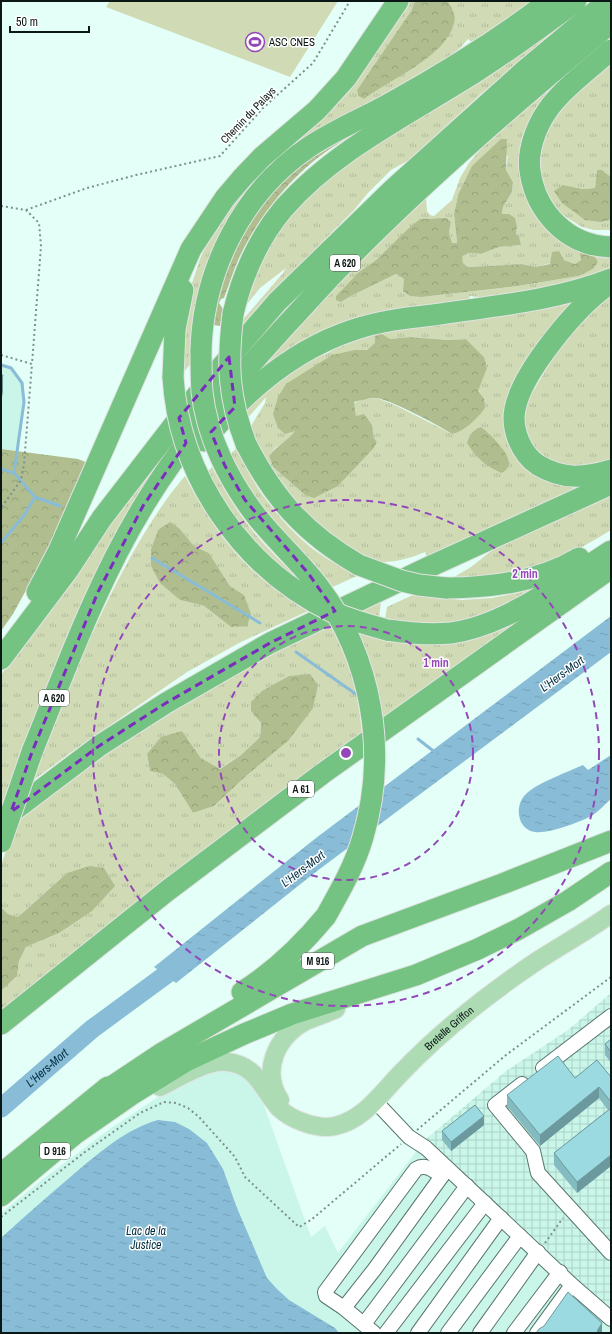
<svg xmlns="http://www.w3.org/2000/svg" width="612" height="1334" font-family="'Archivo Narrow',sans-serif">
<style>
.built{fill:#caf6e9}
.industrial{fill:url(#industrial-grid)}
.grass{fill:url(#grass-tufts);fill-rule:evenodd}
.forest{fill:url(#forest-crowns)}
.pitch{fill:#d0dbb6}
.water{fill:url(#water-ripples)}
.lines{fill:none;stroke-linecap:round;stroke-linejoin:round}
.stream{stroke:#89bcd6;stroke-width:3}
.river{stroke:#89bcd6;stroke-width:19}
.minor-casing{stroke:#57766d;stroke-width:16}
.major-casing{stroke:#e2e3e3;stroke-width:20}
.highway-casing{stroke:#e2e3e3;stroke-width:23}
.path{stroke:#7c918b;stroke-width:2;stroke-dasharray:2 3;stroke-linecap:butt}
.minor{stroke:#fff;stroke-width:14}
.major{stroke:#acdbb4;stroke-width:18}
.highway{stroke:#74c382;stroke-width:21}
.highway-bridge-casing{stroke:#e2e3e3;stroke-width:23;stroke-linecap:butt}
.highway-bridge{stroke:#74c382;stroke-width:21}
.wall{fill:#84bbc1}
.shaded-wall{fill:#6c999d}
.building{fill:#9adae0;stroke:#6c999d}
.marked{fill:none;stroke:#7b2cbf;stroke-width:3;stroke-dasharray:8 5;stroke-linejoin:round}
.ring{fill:none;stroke:#9347b8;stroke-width:2;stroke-dasharray:7 5}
.labels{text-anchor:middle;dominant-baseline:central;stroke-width:3;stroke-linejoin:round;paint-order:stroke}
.shield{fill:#fff;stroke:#545d5a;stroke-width:1}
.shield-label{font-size:10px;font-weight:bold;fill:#0b1714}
.poi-label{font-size:11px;fill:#0b1714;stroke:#fff;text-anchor:start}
.street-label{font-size:11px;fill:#0b1714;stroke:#fff}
.water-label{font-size:12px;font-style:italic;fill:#023043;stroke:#fff}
.centre{fill:#9347b8;stroke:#fff;stroke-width:2}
.ring-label{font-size:12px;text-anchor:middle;font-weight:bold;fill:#9347b8;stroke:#fff;stroke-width:3;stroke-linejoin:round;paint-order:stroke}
</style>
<defs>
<pattern id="industrial-grid" width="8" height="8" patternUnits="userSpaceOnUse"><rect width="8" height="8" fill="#caf6e9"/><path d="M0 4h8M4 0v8" fill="none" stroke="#acd2c7"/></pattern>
<pattern id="grass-tufts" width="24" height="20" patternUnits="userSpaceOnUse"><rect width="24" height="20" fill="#d0dbb6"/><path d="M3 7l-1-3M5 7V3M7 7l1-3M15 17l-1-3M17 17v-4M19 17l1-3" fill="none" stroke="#b1bb9c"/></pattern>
<pattern id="forest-crowns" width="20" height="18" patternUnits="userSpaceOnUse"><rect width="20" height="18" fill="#b0be8f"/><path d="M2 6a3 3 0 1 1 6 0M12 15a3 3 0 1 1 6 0" fill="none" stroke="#96a37a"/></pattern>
<pattern id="water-ripples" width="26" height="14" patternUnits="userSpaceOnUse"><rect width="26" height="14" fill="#89bcd6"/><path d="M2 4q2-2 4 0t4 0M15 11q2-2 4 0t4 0" fill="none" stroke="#75a1b7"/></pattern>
</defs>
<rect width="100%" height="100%" fill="#e3fff7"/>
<!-- built -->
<g class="built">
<polygon points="1,363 12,366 24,384 19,451 1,449"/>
<polygon points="229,1071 242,1076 261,1097 311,1237 325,1226 338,1253 425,1140 611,1311 611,1333 1,1333 1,1213 43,1179 111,1128 172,1088 209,1072"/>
</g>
<!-- industrial -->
<polygon class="industrial" points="611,993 611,1310 425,1140 506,1071 568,1030"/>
<!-- grass -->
<g class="grass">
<polygon points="404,1 415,1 411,11 357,90 358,96 364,99 371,93 451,5 446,1 535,1 474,44 468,39 461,47 443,63 279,158 191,363 180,377 189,292 200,259 211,235 225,210"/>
<polygon points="544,35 547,39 500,79 483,92 409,160 391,170 368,193 354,210 326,238 239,332 240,323 283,273 286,268 260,288 243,309 250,284 277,231 298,205 338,168"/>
<polygon points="611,57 611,177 602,170 597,170 595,188 583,189 563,185 601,222 611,220 611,230 594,230 582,227 551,208 536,174 545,128 555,113"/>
<path d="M 547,91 L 538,112 L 533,203 L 611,250 L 611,271 L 572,284 L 488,298 L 470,296 L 468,302 L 414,309 L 257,378 L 261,367 L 361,259 L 426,197 L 427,211 L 430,215 L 434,216 L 452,200 L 460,178 L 469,163 L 483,146 L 523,110 ZM 508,155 L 506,170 L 513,182 L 512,192 L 503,207 L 502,214 L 509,214 L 517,227 L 516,234 L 521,245 L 499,247 L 481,254 L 469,253 L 461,256 L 463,263 L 468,267 L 522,264 L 535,267 L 564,260 L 575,264 L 581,260 L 579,251 L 593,269 L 579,276 L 518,286 L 422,297 L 404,279 L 396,274 L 351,296 L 341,302 L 359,272 L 376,260 L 391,246 L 431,218 L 451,222 L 449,233 L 452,244 L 457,243 L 454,214 L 458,195 Z"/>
<polygon points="493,115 172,448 23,755 1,805 1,675 55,599 60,598 74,576 68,578 163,451 282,311 330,260"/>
<polygon points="611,294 611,463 570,468 541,456 532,446 527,435 524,426 525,412 528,400 557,351 573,330"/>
<path d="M 580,297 L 508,429 L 573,485 L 574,490 L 427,557 L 425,552 C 409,559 390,564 372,561 L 322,531 L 278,485 L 249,429 L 265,403 L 266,397 L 247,419 L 244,407 L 321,348 L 324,355 L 330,352 L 343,341 L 355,334 ZM 410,337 L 450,340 L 466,339 L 484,357 L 478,391 L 484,398 L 452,434 L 397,406 L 377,398 L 362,399 L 354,403 L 356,416 L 372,425 L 374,438 L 377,442 L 374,448 L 338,486 L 305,495 L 273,467 L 269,456 L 275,448 L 290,439 L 355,350 L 367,350 C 381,338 392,339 410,337 Z"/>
<path d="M 237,448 C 241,456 244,465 249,473 C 263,500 293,535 317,552 C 330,561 344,568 357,576 L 330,588 L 262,510 L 229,455 Z"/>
<path d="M 212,467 C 227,496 242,520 264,544 C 276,557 289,568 300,582 L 283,572 L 243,531 L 206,473 Z"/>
<path d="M 185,476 C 205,514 228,550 261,578 C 276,590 292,601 308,611 L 239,643 L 187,672 L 70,753 L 31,782 C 61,705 91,628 131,556 C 147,528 164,500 185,476 ZM 180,529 L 194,546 L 209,553 L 230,586 L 244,595 L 231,627 L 204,606 L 180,600 L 151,566 L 151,549 L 158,530 Z"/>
<path d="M 611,496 L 611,530 C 574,553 542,569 498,577 C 482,579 465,579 449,580 L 471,567 L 495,548 Z"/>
<polygon points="543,586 512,606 443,628 385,619 387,607 415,594 461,600 492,598 517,593"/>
<polygon points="381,601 379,618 360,612"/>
<path d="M 516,620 L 526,620 L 382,722 C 376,689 371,662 357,632 L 385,640 L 410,644 L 441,643 Z"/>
<path d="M 328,621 C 348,656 360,696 362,737 L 1,1015 L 1,991 L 17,976 L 19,961 L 26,947 L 59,933 L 67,873 L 18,917 L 8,914 L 1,907 L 1,865 L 20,811 L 123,738 ZM 251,711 L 288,741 L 245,777 L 214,806 L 193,813 L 175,784 L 163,774 L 150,771 L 147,754 L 182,731 L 201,758 L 219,769 L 241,755 L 260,737 L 261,723 Z"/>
</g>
<!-- forest -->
<g class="forest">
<path d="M 415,1 C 421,1 441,0 446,1 C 451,3 452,9 454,14 C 455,17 455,19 454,23 C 446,57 390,79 364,99 L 358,96 L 357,90 L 411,11 Z"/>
<path d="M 361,129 C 346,139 330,148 315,160 C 283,186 257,220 239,258 C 233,271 229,285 224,298 L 221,299 L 219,303 L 223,309 L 220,326 L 207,324 L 243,225 L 303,159 Z"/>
<polygon points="501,139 507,139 506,170 513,182 512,192 503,207 502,214 509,214 515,218 517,227 516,234 519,237 521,245 499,247 481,254 469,253 462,256 463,263 468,267 522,264 535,267 550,264 552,252 559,251 564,260 575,264 581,260 579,251 593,254 598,262 593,269 579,276 518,286 422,297 410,296 403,291 404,279 396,274 351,296 341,302 336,300 336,296 359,272 376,260 409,228 420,219 446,218 451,222 449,233 452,243 457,243 454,214 458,195 472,166"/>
<polygon points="597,170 602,170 611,177 611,220 601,222 585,220 562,203 554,191 563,185 583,189 595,188"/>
<path d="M 380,333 L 390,339 L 410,337 L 449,340 L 466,339 L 484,357 L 487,368 L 478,391 L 484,398 L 485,408 C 477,419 465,431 452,434 C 440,426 387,398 376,398 C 368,398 361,400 354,402 L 356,416 L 364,414 L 372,425 L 374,438 L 377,442 L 374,448 L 338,486 L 314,498 L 305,495 L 273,467 L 269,456 C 277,445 287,442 295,431 L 285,434 L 278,428 L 273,414 L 278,397 L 286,384 L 332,355 L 355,350 L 367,350 L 375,343 L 375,337 Z"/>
<path d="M 481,427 C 490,434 508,451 509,463 C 509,468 505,471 501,473 C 485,465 477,459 467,443 C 470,434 473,430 481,427 Z"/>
<polygon points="1,449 78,459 88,463 65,519 13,614 1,631"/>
<polygon points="170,522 180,529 194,546 209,553 230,586 244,595 251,614 247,626 231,627 204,606 180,600 160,583 151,566 151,549 158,530"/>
<polygon points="310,674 318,685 313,708 288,741 245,777 214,806 193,813 175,784 163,774 150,771 147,754 161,737 182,731 201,758 220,769 241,755 260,737 261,723 251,711 251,702 262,691 289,676"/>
<polygon points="90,866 104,868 115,886 92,911 59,933 26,947 19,961 17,976 1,991 1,907 8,914 18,917 67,873"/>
</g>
<!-- pitch -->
<polygon class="pitch" points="110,1 338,1 290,77 106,7"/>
<!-- water -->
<g class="water">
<polygon points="611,616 611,652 317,871 176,983 154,967 316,838"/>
<path d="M 611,755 L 611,799 C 605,804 599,811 593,815 C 581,822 548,834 535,832 C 517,830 514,805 526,794 C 537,783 568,772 583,765 L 588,770 Z"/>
<path d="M 158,1120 L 175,1122 L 189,1129 L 207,1143 L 223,1169 L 237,1208 L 267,1278 L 277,1289 L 289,1300 L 335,1328 L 339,1333 L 1,1333 L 1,1238 C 25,1216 50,1194 75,1173 C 100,1152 126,1129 158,1120 Z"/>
</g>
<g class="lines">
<!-- stream -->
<g class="stream">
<polyline points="1,365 11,368 22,383 24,402 14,473"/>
<polyline points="1,469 14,473 35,497 60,506"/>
<polyline points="1,543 25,514 35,497"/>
<polyline points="152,558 260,623"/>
<polyline points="296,652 360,697"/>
<polyline points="418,739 436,753"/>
</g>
<!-- river -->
<path class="river" id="s1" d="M 1,1108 L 92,1029 L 186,960"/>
<!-- minor casing -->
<g class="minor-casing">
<g id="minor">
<polyline points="543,1068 611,1016"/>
<polyline points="522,1084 495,1105 533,1151 538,1173 611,1253"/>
<polyline points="375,1101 409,1137 426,1148 572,1285"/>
<polyline points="344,1308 374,1270 447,1169"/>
<polyline points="364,1324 467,1186"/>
<path d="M 374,1333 L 344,1308 L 326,1296 L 325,1292 L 416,1169 C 426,1163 434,1171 442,1176"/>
<polyline points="386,1333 485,1203"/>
<polyline points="418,1333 501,1218"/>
<polyline points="448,1333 520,1236"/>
<polyline points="480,1333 538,1252"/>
<polyline points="514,1333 560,1272"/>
<polyline points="537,1333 572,1285 611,1319"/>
</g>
</g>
<!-- major casing -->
<g class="major-casing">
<g id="major">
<path id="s2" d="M 160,1087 C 178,1078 206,1060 227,1062 C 257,1065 262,1089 279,1108 C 291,1120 318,1130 335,1126 C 363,1120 381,1094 400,1074 C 441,1031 488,994 537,961 C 562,945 587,931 611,914"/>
<path d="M 280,1100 C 261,1071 276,1038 304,1022 C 314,1017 326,1014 336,1009"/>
</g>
</g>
<!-- highway casing -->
<g class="highway-casing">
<g id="highway">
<path d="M 611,50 C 592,67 561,90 547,111 C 536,127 527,151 530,171 C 536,213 568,246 611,247"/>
<path d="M 608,285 C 577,306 522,372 515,409 C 511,429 521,454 538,465 C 563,480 584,478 611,470"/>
<path d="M 233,314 C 242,276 258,239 283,209 C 335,149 412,113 477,71 C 511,49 544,25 576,1"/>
<path d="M 201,351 C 203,271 242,192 309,147 C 336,129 366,117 394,101 C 448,71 501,38 549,1"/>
<polyline points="173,377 175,329 183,290"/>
<path d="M 204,441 C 244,392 292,350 353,330 C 379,321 406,318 433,315 C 493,306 554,301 611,279"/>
<path d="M 246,444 C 274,499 305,534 359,565"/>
<path d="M 446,588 C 492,588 539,582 579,558"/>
<polyline points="37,592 59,550 191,249 225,198 242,178 262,157 317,110 346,78 398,1"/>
<path d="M 387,630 C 408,633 430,635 451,633 C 506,626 565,580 611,551"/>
<polyline points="1,659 68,570 102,518 197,395 277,302 393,189 525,70 608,1"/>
<path d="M 32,752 C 66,668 97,582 144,505 C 184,439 236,380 288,323 C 306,304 324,283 343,264 C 427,178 519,100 611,23"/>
<polyline points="4,818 99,746 166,703 270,643 429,567 611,484"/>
<path d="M 242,992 C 274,972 302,945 326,916"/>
<polyline points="1,1024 167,891 322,774 611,568"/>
<polyline points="96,1097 162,1053 362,936 502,884 611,841"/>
<polyline points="1,1174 108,1087"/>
<polyline points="1,1196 75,1134 134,1093 186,1061 244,1034 292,1014 416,975 478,949 519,929 568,901 611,872"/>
</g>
</g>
<!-- path -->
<g class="path">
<polyline points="1,206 26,210 39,223 41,246 32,364"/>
<polyline points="26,210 87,188 136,175 220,156 263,108 313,63 350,1"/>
<polyline points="1,355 32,364 24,464 21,480 1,508"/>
<polyline points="417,1130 506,1055 611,977"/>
<polyline points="1,1217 85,1152 140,1113 164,1102 176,1103 188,1108 199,1117 235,1157 245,1177 299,1227 311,1220 401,1144"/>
<polyline points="545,1243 563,1218"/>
</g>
<!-- minor -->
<use href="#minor" class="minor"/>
<!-- major -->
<use href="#major" class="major"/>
<!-- highway -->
<use href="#highway" class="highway"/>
<!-- highway-bridge casing -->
<g class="highway-bridge-casing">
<g id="highway-bridge">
<path d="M 233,314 C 227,363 228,397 246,444"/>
<path d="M 201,351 C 201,364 201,378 202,392 C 207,437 229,481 257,517 C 276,541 300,562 319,587 C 372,658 388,752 363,837 C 355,865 340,891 326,916"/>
<path d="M 173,377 C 179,477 243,569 333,612 C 350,620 369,625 387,630"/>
<polyline points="359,565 402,581 419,585 446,588"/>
<polyline points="1,842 32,752"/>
</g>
</g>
<!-- highway-bridge -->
<use href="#highway-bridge" class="highway-bridge"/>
</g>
<!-- wall -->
<g class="wall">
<polygon points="611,1039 611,1063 605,1055 605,1044"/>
<polygon points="611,1077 611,1166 577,1193 554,1165 554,1153 608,1110 599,1098 540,1146 507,1106 507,1095 575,1078"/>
<polygon points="484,1125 451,1151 442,1140 442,1131"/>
</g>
<!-- shaded-wall -->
<g class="shaded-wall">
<polygon points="3,375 3,392 1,402 1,385"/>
<polygon points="599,1087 599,1098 540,1146 540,1135"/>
<polygon points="484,1116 484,1125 451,1151 451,1142"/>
<polygon points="611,1155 611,1166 577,1193 577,1182"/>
<polygon points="602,1323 602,1333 597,1333 597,1331"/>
</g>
<!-- building -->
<g class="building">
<polygon points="1,375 3,375 1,385"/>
<polygon points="611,1039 611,1052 605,1044"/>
<polygon points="558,1056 575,1078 597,1060 611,1077 611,1102 599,1087 540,1135 507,1095"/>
<polygon points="475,1105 484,1116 451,1142 442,1131"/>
<polygon points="611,1108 611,1155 577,1182 554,1153"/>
<polygon points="568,1292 602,1323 597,1331 599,1333 536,1333 539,1329 544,1326"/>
</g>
<!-- marked area -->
<path class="marked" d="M 229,357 L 235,407 L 211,432 L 225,466 L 245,500 L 308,573 L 335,611 L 270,643 L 166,703 L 99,746 L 11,812 L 32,752 L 98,592 L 143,506 L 186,443 L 179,418 Z"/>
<!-- distance rings -->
<g class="ring">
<circle cx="346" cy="753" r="127"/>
<circle cx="346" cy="753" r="253"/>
</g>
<!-- icons -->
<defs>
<g id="stadium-ring" transform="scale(1)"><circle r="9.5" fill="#fff" stroke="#9347b8" stroke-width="1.5"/><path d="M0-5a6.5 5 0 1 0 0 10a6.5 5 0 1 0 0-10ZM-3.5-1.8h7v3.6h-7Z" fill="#9347b8"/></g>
</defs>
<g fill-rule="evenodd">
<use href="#stadium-ring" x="255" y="42"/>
</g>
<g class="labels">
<!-- shield labels -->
<g class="shield">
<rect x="330" y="255" width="30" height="16" rx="3"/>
<rect x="39" y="690" width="30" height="16" rx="3"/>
<rect x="288" y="781" width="26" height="16" rx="3"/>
<rect x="302" y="953" width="32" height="16" rx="3"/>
<rect x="40" y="1143" width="30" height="16" rx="3"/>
</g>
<g class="shield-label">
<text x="345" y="263">A 620</text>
<text x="54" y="698">A 620</text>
<text x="301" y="789">A 61</text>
<text x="318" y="961">M 916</text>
<text x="55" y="1151">D 916</text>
</g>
<!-- poi labels -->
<g class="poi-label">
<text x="269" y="42">ASC CNES</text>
</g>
<!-- street labels -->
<g class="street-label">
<text transform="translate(248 115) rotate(-46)">Chemin du Palays</text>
<text stroke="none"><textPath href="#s2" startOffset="357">Bretelle Griffon</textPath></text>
</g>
<!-- water labels -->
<g class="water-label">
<text transform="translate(562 674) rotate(-36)">L'Hers-Mort</text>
<text transform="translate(303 869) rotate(-37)">L'Hers-Mort</text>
<text stroke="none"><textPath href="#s1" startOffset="61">L'Hers-Mort</textPath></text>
<text x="146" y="1231">Lac de la<tspan x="146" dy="14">Justice</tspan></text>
</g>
</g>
<circle cx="346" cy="753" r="6" class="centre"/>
<g class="ring-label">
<text x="525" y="578">2 min</text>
<text x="436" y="667">1 min</text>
</g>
<!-- border -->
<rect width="612" height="1334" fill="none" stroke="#0b1714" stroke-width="4"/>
<!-- scale -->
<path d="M10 26v6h79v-6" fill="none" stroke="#0b1714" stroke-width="2"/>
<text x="16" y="26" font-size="12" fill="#0b1714" stroke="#ffffff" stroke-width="3" paint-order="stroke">50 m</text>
</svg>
